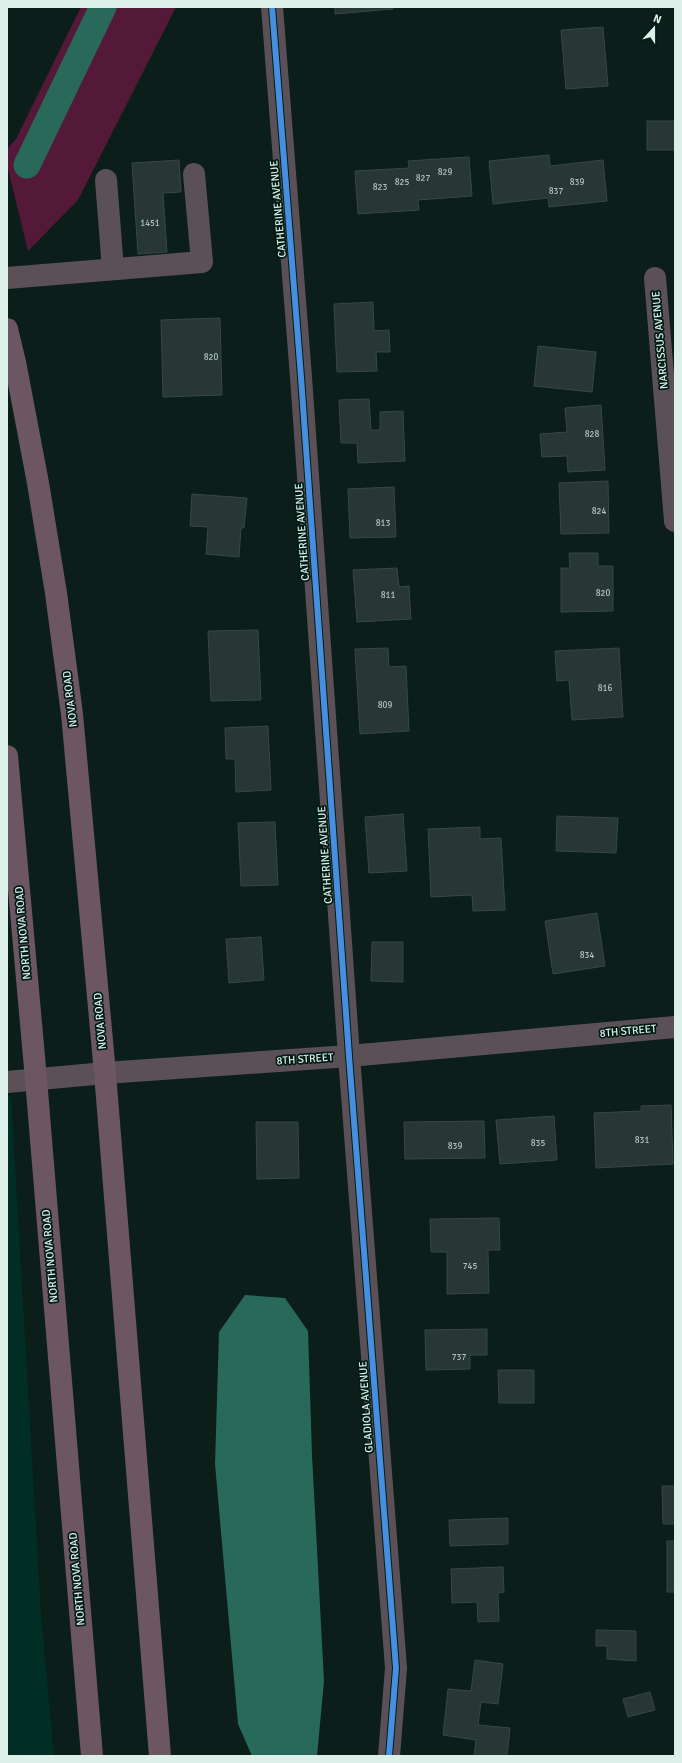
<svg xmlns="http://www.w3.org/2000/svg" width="682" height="1763" font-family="Signika,sans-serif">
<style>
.built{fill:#012e24}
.green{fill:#541938}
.water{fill:#28695a}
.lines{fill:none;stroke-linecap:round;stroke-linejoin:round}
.canal{stroke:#28695a;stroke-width:27}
.building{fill:#283734;stroke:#374743}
.minor{stroke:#5c5057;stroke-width:22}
.major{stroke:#6b5661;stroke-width:22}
.cycleway-casing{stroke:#001c15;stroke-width:8}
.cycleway{stroke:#468fdf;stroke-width:6}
.labels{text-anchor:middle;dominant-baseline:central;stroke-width:3.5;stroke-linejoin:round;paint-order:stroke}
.number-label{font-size:9px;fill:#afc1bc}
.street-label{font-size:11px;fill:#dcefe9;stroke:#001c15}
</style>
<rect width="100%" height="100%" fill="#0b1e1a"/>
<!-- built -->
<polygon class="built" points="11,1096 41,1614 54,1756 7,1756 7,1097"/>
<!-- green -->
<polygon class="green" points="81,7 176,7 78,200 28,251 7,165 7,149 16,139"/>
<!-- water -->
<polygon class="water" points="245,1295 285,1298 308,1331 312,1455 324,1681 317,1756 252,1756 238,1724 215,1464 219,1332"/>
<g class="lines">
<!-- canal -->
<polyline class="canal" points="27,165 103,7"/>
</g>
<!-- building -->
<g class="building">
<polygon points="335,7 393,7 393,9 335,14"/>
<polygon points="603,27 608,86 566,89 561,30"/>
<rect x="647" y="121" width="28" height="29"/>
<polygon points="549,155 550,166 603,160 607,201 549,207 548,198 493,204 489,161"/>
<polygon points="469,157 472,196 418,200 419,210 358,214 355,171 409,168 408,161"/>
<polygon points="179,160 181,192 163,193 167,252 138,254 132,163"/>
<polygon points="373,302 374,331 389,330 390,352 376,352 377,371 337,372 334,304"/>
<polygon points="220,318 222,395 163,397 161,320"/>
<polygon points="538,346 596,352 592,392 534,386"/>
<polygon points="369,399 371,430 380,430 380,412 403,411 405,461 358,463 357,443 341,443 339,400"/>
<polygon points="601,405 605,470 568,472 567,456 542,457 540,434 567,432 565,408"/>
<polygon points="608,481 609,533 561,534 559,483"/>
<polygon points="394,487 396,537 350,538 348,489"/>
<polygon points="192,494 247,498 244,528 241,528 239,557 206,554 208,527 190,526"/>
<polygon points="569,553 598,553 598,566 613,566 613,611 561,612 561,568 570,568"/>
<polygon points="397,568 399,587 409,586 411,619 357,622 353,570"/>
<polygon points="258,630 261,700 211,701 208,631"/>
<polygon points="388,648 389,667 406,666 409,731 360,734 355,649"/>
<polygon points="619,648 623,717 572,720 569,680 557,681 555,651"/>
<polygon points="268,726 271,790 236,792 235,759 226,759 225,728"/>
<polygon points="403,814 407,871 369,873 365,817"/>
<polygon points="557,816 618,818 616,853 556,851"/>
<polygon points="275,822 278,885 241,886 238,823"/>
<polygon points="480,827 480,839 501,838 505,910 473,911 472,895 431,897 428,829"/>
<polygon points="597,913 605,966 553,974 545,921"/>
<polygon points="261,937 264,980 229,983 226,939"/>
<polygon points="372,942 403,942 403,982 371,981"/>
<polygon points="671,1105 673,1164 596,1168 594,1113 641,1111 641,1106"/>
<polygon points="554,1116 557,1160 500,1164 496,1120"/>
<polygon points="484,1121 485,1158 405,1159 404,1122"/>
<polygon points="256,1122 298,1122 299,1178 257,1179"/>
<polygon points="499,1218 500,1250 488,1250 489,1293 447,1294 447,1252 431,1252 430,1219"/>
<polygon points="487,1329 487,1355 470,1355 470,1369 426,1370 425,1330"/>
<polygon points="498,1370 534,1370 534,1403 499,1403"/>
<polygon points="662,1486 675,1486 675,1524 663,1524"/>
<polygon points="508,1518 508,1544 450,1546 449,1520"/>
<rect x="667" y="1541" width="8" height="51"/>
<polygon points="503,1567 504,1592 498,1593 499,1621 478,1622 477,1602 452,1603 451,1569"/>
<polygon points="596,1630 636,1631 636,1661 607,1659 607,1646 596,1646"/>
<polygon points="475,1660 503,1664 498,1704 481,1702 478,1725 510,1728 507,1756 474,1756 476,1740 443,1735 448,1689 471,1691"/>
<polygon points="650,1692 655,1710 628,1717 623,1699"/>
</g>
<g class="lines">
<!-- minor -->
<g class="minor">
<polyline points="272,7 301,377 349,1056 396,1668 389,1756"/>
<polyline points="106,180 113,269"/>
<polyline points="7,278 202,262 194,174"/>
<polyline points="655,278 675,521"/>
<polyline points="7,1082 105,1073 349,1056 675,1027"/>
</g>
<!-- major -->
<g class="major">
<polyline points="7,329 15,362 38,483 56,593 72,714 105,1073 160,1756"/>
<polyline points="7,756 36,1079 92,1756"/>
</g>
<!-- cycleway casing -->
<g class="cycleway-casing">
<polyline id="cycleway" points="272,7 301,377 349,1056 396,1668 389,1756"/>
</g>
<!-- cycleway -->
<use href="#cycleway" class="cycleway"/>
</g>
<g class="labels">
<!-- number labels -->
<g class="number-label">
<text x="445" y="172">829</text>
<text x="423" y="178">827</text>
<text x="402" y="182">825</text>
<text x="577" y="182">839</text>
<text x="380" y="187">823</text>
<text x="556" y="191">837</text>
<text x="150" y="223">1451</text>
<text x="211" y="357">820</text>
<text x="592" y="434">828</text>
<text x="599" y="511">824</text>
<text x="383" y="523">813</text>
<text x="603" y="593">820</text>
<text x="388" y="595">811</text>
<text x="605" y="688">816</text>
<text x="385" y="705">809</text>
<text x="587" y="955">834</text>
<text x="642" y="1140">831</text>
<text x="538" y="1143">835</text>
<text x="455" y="1146">839</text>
<text x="470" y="1266">745</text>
<text x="459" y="1357">737</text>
</g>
<!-- street labels -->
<g class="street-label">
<text transform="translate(278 209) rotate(-95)">CATHERINE AVENUE</text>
<text transform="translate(660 340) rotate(-95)">NARCISSUS AVENUE</text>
<text transform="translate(302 532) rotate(-94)">CATHERINE AVENUE</text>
<text transform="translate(70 699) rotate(-97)">NOVA ROAD</text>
<text transform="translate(325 855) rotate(-94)">CATHERINE AVENUE</text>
<text transform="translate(23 933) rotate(-95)">NORTH NOVA ROAD</text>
<text transform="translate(100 1021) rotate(-95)">NOVA ROAD</text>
<text transform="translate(628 1031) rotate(-5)">8TH STREET</text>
<text transform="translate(305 1059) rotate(-4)">8TH STREET</text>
<text transform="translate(50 1256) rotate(-95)">NORTH NOVA ROAD</text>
<text transform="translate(366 1407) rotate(-94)">GLADIOLA AVENUE</text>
<text transform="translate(77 1579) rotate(-95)">NORTH NOVA ROAD</text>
</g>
</g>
<!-- border -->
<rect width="682" height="1763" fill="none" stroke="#dcefe9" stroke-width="16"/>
<!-- north arrow -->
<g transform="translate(654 28) rotate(21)" stroke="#001c15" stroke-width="3" paint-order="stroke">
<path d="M0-3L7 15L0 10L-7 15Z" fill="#dcefe9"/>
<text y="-6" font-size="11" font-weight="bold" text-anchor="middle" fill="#dcefe9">N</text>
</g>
</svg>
